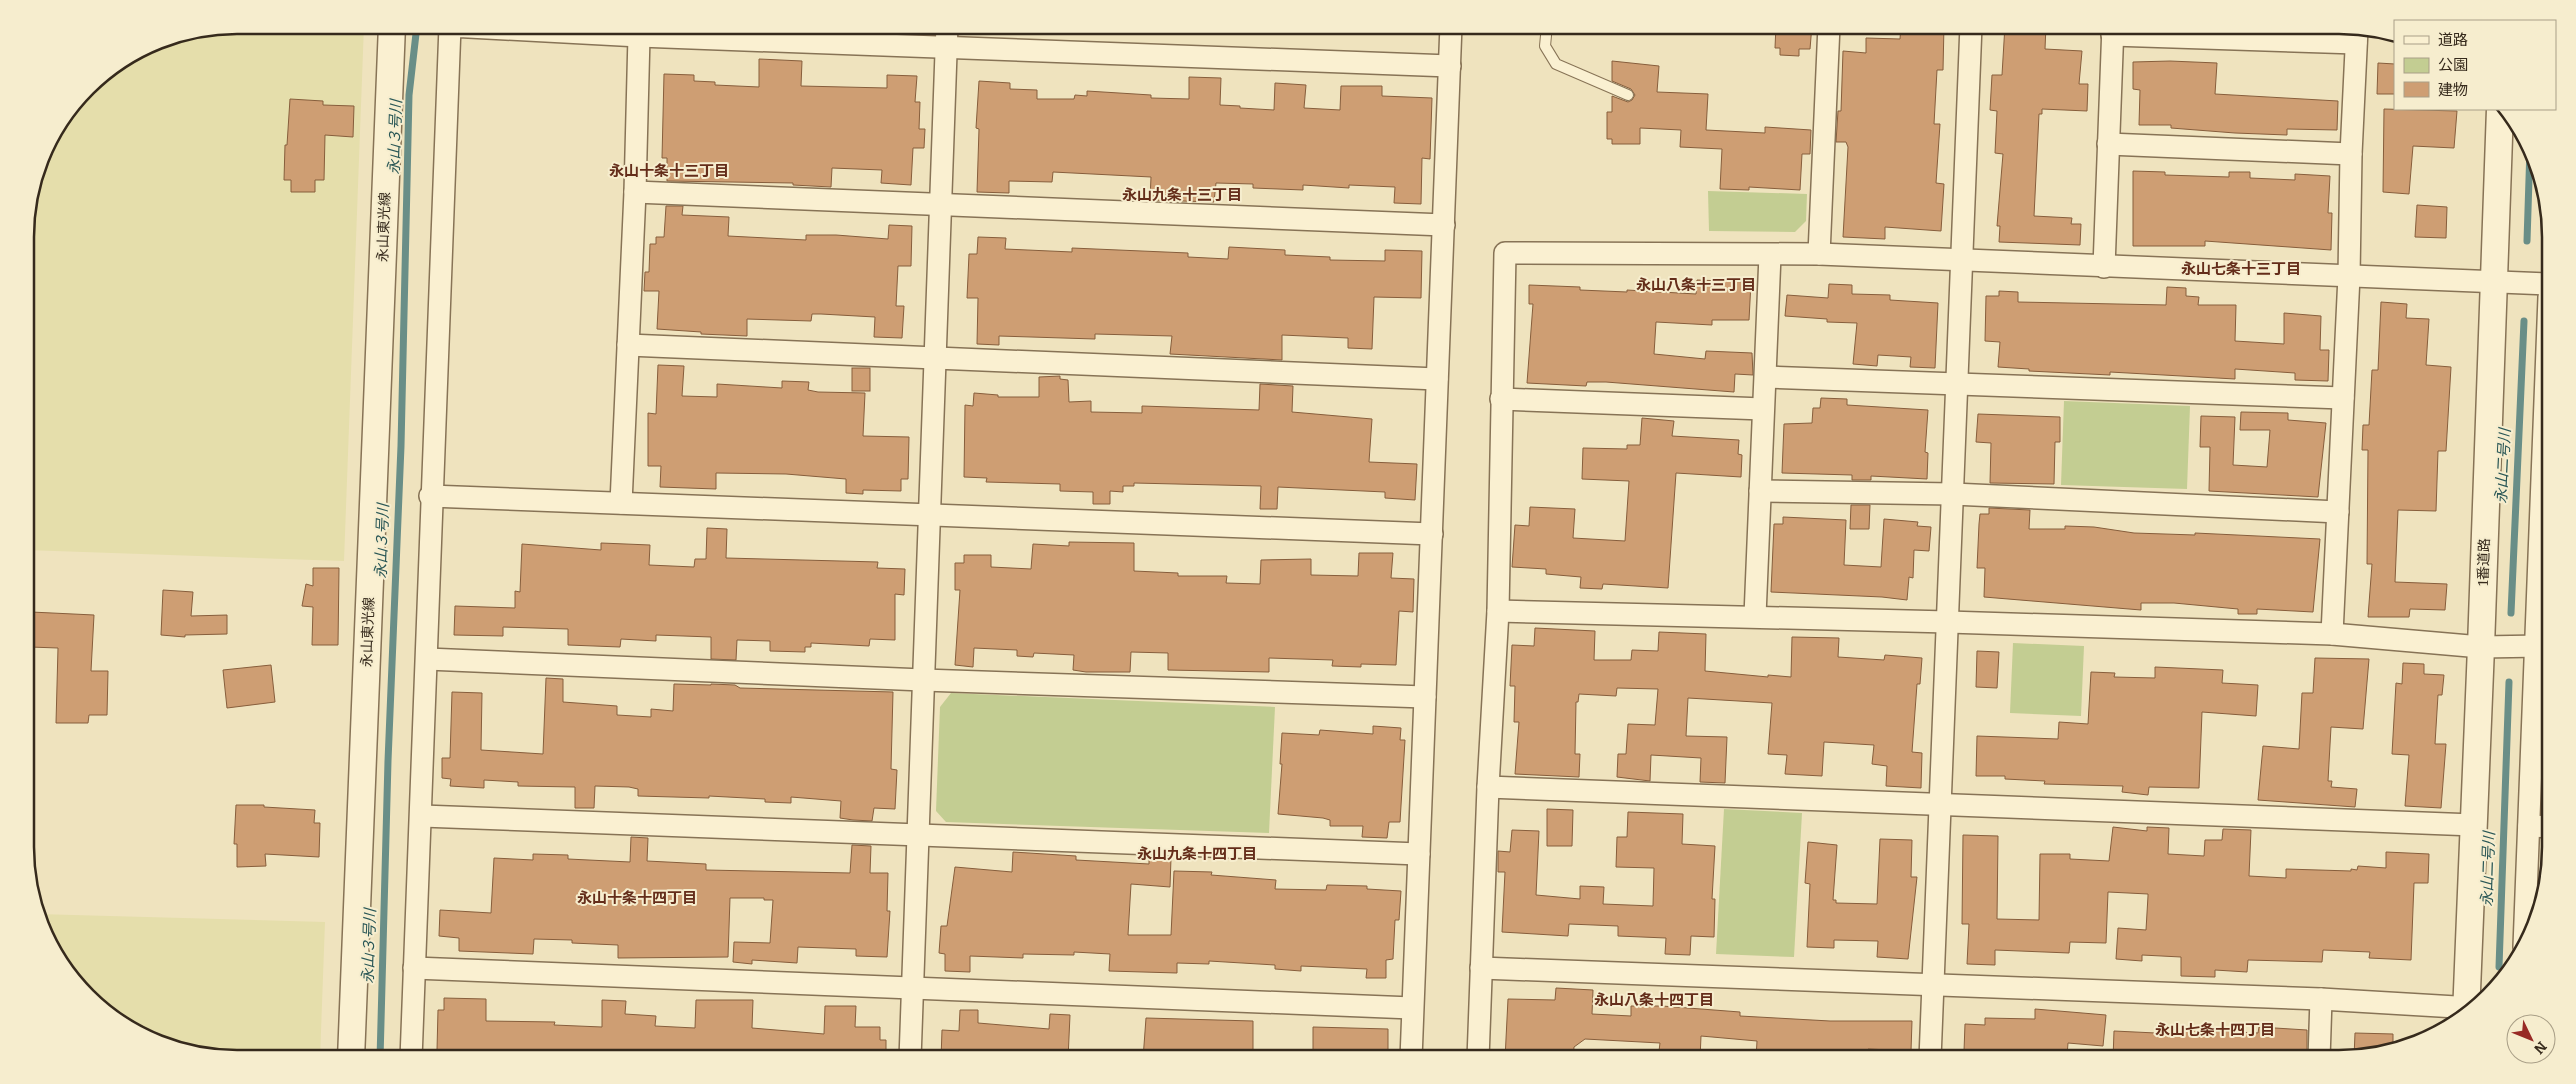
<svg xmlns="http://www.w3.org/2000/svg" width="2576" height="1084" font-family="Bitter,'Noto Sans JP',serif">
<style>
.farmland{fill:#e5deab}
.green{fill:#c3cd92}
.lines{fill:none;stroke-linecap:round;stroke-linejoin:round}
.stream{stroke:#698e87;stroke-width:7}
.building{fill:#ce9e73;stroke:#875e3c}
.service-casing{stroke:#877356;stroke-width:12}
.minor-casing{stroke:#877356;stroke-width:24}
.tertiary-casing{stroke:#877356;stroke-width:29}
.service{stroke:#faf0d1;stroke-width:10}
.minor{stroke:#faf0d1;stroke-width:21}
.tertiary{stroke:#faf0d1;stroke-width:26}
.labels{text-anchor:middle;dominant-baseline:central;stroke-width:4;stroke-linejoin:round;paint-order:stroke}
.street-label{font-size:14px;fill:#362a1c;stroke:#f6edce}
.water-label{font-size:15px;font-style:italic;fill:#2a5756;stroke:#f6edce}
.neighbourhood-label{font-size:15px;font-weight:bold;fill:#642d1a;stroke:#f6edce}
.rim{fill:none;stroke:#362a1c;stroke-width:2.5}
</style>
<rect width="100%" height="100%" fill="#efe3be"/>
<!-- farmland -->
<g class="farmland">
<polygon points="237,25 364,25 344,561 26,550 25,223 47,144 97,78 156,41"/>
<polygon points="37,914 325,922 320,1059 237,1059 156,1043 108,1015 69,976 41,928"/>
</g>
<!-- green -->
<g class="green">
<polygon points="1708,191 1807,194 1806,221 1795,232 1709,231"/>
<polygon points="2064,401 2190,406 2187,489 2061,485"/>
<polygon points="2013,643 2084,646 2081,716 2010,713"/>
<polygon points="951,693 1275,707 1269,833 946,822 936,811 940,707"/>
<polygon points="1724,809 1802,813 1794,957 1716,954"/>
</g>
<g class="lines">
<!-- stream -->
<g class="stream">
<polyline points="2527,241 2530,148"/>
<polyline points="2511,613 2524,321"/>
<polyline points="2499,967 2509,682"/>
<polyline points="380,1059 388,761 401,446 409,95 417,25"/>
</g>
</g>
<!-- building -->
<g class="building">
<polygon points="1776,25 1812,25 1810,49 1799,49 1799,56 1780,55 1780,48 1775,48"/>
<polygon points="1901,25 1944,25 1943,70 1937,70 1934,124 1940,124 1936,183 1944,184 1941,231 1885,227 1885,239 1843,237 1848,147 1846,142 1836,142 1838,111 1841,111 1843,51 1866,53 1866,38 1900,39"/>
<polygon points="2005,25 2046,25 2045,49 2082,51 2079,84 2088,84 2087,111 2042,109 2042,114 2039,114 2034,216 2072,218 2071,224 2081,224 2080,245 1999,242 2000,226 1997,226 2003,154 1995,153 1997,111 1990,110 1992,75 2002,75"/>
<polygon points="759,59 802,61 801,86 887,88 887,75 917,76 915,102 920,102 919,129 925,129 924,148 913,148 911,185 881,183 882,170 832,168 831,187 793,185 793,183 667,181 667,158 662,158 664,74 694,75 694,81 715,82 715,85 759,87"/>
<polygon points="1612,61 1659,66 1657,92 1708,94 1706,130 1765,133 1765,127 1811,130 1810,154 1802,154 1800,190 1749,187 1749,190 1720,189 1722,149 1680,147 1681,130 1640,128 1640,144 1612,144 1612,139 1607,139 1607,112 1612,112 1612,96 1628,102 1632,100 1635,95 1631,89 1612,81"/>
<polygon points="2170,61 2217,63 2215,94 2338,101 2337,130 2287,129 2287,135 2235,133 2171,128 2171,125 2139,125 2140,90 2133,89 2133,62"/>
<polygon points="2378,63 2395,64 2395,94 2377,94"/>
<polygon points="1189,77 1221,78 1220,105 1240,106 1240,108 1274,110 1275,83 1306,85 1304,108 1340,110 1341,86 1382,86 1382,96 1432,98 1430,159 1422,158 1421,204 1394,203 1395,187 1349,185 1349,188 1303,185 1303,190 1253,188 1253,184 1216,183 1214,202 1150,200 1151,177 1053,172 1052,182 1009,181 1009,193 977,192 979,129 976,128 979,81 1010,83 1010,89 1037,90 1037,99 1074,99 1075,95 1087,96 1087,91 1151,95 1151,98 1189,99"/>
<polygon points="290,99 323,101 323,105 354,106 353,137 325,135 324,180 315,180 315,192 291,192 291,180 284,180 285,145 287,145"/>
<polygon points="2384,109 2457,111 2454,148 2413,146 2409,194 2383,192"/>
<polygon points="2133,171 2165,172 2165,175 2229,177 2229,172 2250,172 2250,178 2295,180 2295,174 2330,176 2328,213 2332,213 2331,250 2205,241 2205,246 2133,246"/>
<polygon points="2417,205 2447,207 2446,238 2415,237"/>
<polygon points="666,206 683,206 682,215 729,217 728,236 806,240 806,235 836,235 888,239 889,225 912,226 911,266 898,266 896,306 904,306 902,338 874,337 875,317 821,314 812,314 811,321 747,319 747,336 701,334 701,332 657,329 659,291 644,291 645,272 649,272 650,244 656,244 656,237 664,237"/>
<polygon points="978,237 1006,238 1005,249 1072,252 1072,248 1188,253 1188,257 1228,259 1229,247 1285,250 1285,255 1330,257 1330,260 1385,261 1385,250 1422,251 1421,298 1374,297 1372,349 1348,348 1348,338 1282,335 1282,360 1170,354 1172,336 1095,334 1095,339 999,336 999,345 977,344 978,298 967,298 969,254 977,254"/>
<polygon points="1697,280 1751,282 1749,320 1712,320 1712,325 1656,322 1654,354 1705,359 1706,351 1752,353 1753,375 1735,374 1734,392 1606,382 1587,382 1586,386 1527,383 1533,304 1529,304 1529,285 1580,287 1580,290 1627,292 1627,290 1696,294"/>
<polygon points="1829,284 1852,285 1852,294 1890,295 1890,300 1938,303 1935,368 1910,367 1911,357 1878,355 1877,366 1853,364 1857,323 1827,322 1827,319 1785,316 1787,295 1828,298"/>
<polygon points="2167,287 2186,288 2186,296 2199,297 2198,305 2236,305 2235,341 2284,344 2284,313 2321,316 2320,350 2329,350 2328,381 2295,380 2295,373 2235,369 2235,379 2110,372 2110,375 2029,371 2029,369 1998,367 2000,342 1985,341 1986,296 1999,296 1999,291 2018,292 2018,302 2166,305"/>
<polygon points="2381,302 2407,304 2406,318 2429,319 2426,365 2451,367 2446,451 2438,451 2436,511 2398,510 2395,582 2447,584 2445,610 2410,609 2409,617 2368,617 2372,564 2367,564 2368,450 2362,450 2363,425 2369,425 2372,370 2378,370"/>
<polygon points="658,365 684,366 682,396 717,397 717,384 782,388 782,381 809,382 808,390 818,392 865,393 863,436 909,437 908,479 901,479 901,491 863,490 863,494 846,493 846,479 786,474 716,473 716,489 660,487 661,466 648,466 648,413 656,414"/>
<rect x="852" y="368" width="18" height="23"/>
<polygon points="1060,376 1060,379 1068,380 1069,402 1091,401 1091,412 1142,413 1142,406 1259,410 1260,384 1293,386 1292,412 1372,419 1369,462 1417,464 1415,500 1385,498 1385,492 1278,487 1277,509 1260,509 1261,486 1134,483 1134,486 1123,486 1123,492 1110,491 1110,504 1093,504 1093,492 1060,491 1060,484 986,482 987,478 964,477 965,405 973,406 974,393 998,395 998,397 1039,397 1039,377"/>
<polygon points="1821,398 1847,399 1847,405 1928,410 1925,452 1928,453 1927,479 1871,476 1871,480 1852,480 1852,475 1782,473 1784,424 1812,423 1813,408 1820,408"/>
<polygon points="2241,412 2288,413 2288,420 2326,423 2318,497 2209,491 2210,447 2200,447 2201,416 2235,417 2233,465 2267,467 2270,430 2240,430"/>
<polygon points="1978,414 2060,417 2060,442 2055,442 2054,484 1990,483 1991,443 1976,442"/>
<polygon points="1642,418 1674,421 1672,436 1739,440 1738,454 1742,455 1741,477 1676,473 1668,588 1603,584 1602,589 1580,588 1581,577 1546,574 1546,569 1512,567 1515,525 1529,526 1530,507 1575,509 1573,538 1625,541 1629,481 1582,479 1583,448 1627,449 1627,445 1640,445"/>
<polygon points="1851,505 1870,505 1869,529 1850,529"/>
<polygon points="1989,508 2030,510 2029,529 2065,529 2065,526 2094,527 2134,533 2195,535 2195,533 2320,539 2313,612 2257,609 2257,614 2238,614 2238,609 2174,603 2141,603 2141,610 1984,597 1985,568 1977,568 1979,524 1980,514 1989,514"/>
<polygon points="1783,517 1846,520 1844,565 1881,567 1884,519 1918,522 1917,526 1931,527 1929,551 1914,550 1913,578 1909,577 1907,600 1882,597 1771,592 1774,524 1783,524"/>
<polygon points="707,528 727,529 726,558 878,562 877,568 905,569 904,595 895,594 895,640 870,639 869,646 811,643 811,647 805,647 805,652 770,651 770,641 737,640 736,660 711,659 711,637 656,635 656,641 621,639 620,647 568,645 568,629 503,627 503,636 454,635 455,606 515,608 515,591 520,592 522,544 601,550 601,543 650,545 649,565 694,567 695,559 706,559"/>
<polygon points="1069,542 1134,543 1134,571 1178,573 1178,576 1227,576 1226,583 1260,584 1261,560 1311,559 1311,575 1358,576 1359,553 1393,553 1391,578 1414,579 1413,612 1399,611 1396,665 1361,664 1361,667 1332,666 1333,660 1269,658 1269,672 1168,670 1168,653 1131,652 1130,672 1086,672 1073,670 1074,655 1034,653 1033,657 1017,656 1017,650 974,648 973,667 955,665 960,590 955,590 955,563 964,563 964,555 991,555 991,567 1031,569 1033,544 1069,546"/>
<polygon points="313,568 339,568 338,645 312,645 313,607 302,606 306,584 313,586"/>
<polygon points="163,590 193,592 191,616 227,615 227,634 185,635 185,637 161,635"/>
<polygon points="31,612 94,615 91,671 108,671 107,715 89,715 88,723 56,723 58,648 30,647"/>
<polygon points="1535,628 1595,631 1594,660 1631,660 1632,650 1658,651 1659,632 1706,634 1705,671 1768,677 1768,675 1791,677 1792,637 1839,638 1838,657 1884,660 1885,655 1922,658 1920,684 1917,684 1912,752 1922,753 1921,788 1886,786 1887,766 1872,764 1874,745 1824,742 1822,776 1785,774 1787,755 1768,754 1772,703 1688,698 1686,736 1727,737 1725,783 1700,782 1701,758 1651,755 1650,781 1617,777 1618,754 1626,754 1628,724 1655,725 1658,689 1617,688 1616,696 1579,694 1578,702 1576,702 1575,754 1580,754 1579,777 1515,774 1519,722 1514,722 1515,686 1510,686 1512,645 1534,646"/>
<polygon points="1977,651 1999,652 1997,688 1976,687"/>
<polygon points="2315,658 2369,659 2363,729 2331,727 2328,781 2332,781 2331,787 2357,789 2355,807 2258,800 2263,746 2299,749 2302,693 2313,693"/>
<polygon points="2403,663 2424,664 2424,674 2444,675 2442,695 2438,695 2435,744 2446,744 2441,808 2405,806 2409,755 2392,754 2396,683 2402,684"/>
<polygon points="271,665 275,702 227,708 223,670"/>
<polygon points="2155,667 2223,670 2222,683 2258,685 2256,716 2202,712 2199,788 2149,787 2148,795 2122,792 2123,786 2044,784 2045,781 2005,779 2005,776 1976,776 1977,736 2058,739 2059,722 2088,724 2091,672 2115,673 2114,677 2155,678"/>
<polygon points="546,678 563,679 563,702 617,706 617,715 651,717 651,709 673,711 674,684 711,685 711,684 735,685 740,688 893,692 891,769 897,770 895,809 874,808 872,821 853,820 840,818 841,801 791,797 791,803 765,802 765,799 709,796 709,798 638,796 638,789 629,787 595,786 594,808 575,808 575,787 518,786 518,782 484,780 484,788 450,786 451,779 442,778 442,758 450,758 452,692 482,693 481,750 543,754"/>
<polygon points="1373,726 1401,728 1400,740 1405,740 1400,822 1389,822 1387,838 1362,837 1363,826 1330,826 1330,820 1323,818 1278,814 1282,764 1280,764 1282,733 1319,735 1320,730 1373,734"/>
<polygon points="236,805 264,805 264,807 315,810 314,823 320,823 319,857 265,854 266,866 237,867 237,844 234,844"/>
<polygon points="1547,809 1573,810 1572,846 1547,846"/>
<polygon points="1628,812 1683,814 1682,844 1715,846 1712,899 1715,899 1714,937 1691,936 1690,955 1665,954 1666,938 1618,936 1618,926 1569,924 1568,936 1502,932 1505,872 1498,872 1498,851 1510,852 1512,830 1539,831 1536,895 1580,899 1580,886 1604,887 1603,904 1653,906 1654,868 1616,867 1617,837 1627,837"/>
<polygon points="2113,827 2147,831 2147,827 2169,828 2168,854 2204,856 2205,840 2222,840 2223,829 2251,830 2249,876 2286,878 2286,869 2351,871 2351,869 2357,870 2358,866 2386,868 2386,852 2429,854 2428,883 2414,883 2411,960 2369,958 2370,952 2323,950 2322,962 2248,960 2247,972 2215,970 2215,977 2181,976 2181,957 2142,955 2142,961 2116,959 2118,928 2146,930 2148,896 2148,894 2108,892 2106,943 2070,942 2069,953 1995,950 1995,965 1967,964 1969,924 1962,924 1963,835 1998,836 1997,919 2039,920 2040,854 2070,854 2070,859 2109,861"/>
<polygon points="631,837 648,838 647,861 706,864 706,870 850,873 852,845 871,846 870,873 888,873 887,911 890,911 887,957 856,956 856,949 798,947 797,963 752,960 752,964 733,962 734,942 770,943 773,900 764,900 764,898 730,898 728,957 618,958 618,945 572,943 572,940 534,939 533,954 459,951 459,938 439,936 440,910 491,913 494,858 533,860 533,854 568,855 568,859 630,862"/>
<polygon points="1880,839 1912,840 1911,877 1917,877 1908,959 1877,957 1878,941 1834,940 1834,948 1807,947 1810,884 1805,883 1808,842 1837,845 1833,900 1836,900 1836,903 1877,904"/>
<polygon points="1013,852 1076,856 1076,860 1149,864 1149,858 1171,858 1170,887 1131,884 1128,935 1171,935 1174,871 1212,872 1211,875 1276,880 1275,889 1326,890 1327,885 1367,886 1367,889 1401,891 1399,920 1395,920 1393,959 1386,960 1386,978 1366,978 1367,969 1301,966 1301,971 1275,969 1275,965 1209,961 1209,964 1177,963 1177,973 1109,971 1110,954 1074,952 1074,955 1023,954 1023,958 970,956 970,972 945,971 945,954 939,953 941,926 947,926 955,867 1012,872"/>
<polygon points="1556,988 1593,990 1592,1014 1631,1016 1631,1006 1662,1006 1740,1012 1740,1016 1830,1021 1912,1021 1911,1051 1868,1049 1868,1059 1756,1059 1757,1041 1701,1036 1700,1059 1658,1059 1660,1043 1585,1039 1574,1047 1573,1059 1505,1059 1508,999 1555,1000"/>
<polygon points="444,998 486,999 486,1021 555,1022 554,1025 602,1027 602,1000 626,1001 625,1014 656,1016 655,1026 695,1028 696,1000 753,1000 752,1028 824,1034 825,1006 856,1006 855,1027 880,1027 880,1040 886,1040 886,1059 760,1059 437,1050 438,1010 444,1010"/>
<polygon points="2035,1009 2106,1015 2103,1046 2068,1043 2067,1056 1964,1051 1965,1024 1985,1025 1985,1018 2035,1019"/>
<polygon points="960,1010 978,1010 978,1023 1049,1029 1050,1014 1070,1015 1068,1059 941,1059 942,1030 959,1031"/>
<polygon points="1146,1018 1253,1021 1253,1059 1143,1059"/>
<polygon points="1313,1027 1388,1029 1388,1059 1313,1059"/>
<polygon points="2259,1027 2307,1030 2307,1055 2248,1053 2248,1059 2113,1059 2114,1031 2156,1033 2156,1028 2258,1033"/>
<polygon points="2355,1033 2393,1034 2393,1051 2354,1058"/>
</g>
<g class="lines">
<!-- service casing -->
<g class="service-casing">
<polyline id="service" points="1547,25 1545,46 1556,64 1628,95"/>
</g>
<!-- minor casing -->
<g class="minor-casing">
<g id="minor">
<polyline points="2112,35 2356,43"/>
<polyline points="2108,144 2351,154"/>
<polyline points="635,192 1444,225"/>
<polyline points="1819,254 1829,25"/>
<polyline points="2104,267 2113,25"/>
<polyline points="628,345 1437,379"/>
<polyline points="1766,377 2343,398"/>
<polyline points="1501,399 1763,409"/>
<polyline points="1760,491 1953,494 2338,512"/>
<polyline points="430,496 1432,534"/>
<polyline points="621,503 635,192 639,36"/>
<polyline points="1498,611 1948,622 2332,634 2481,647 2550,646"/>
<polyline points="1755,616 1770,255"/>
<polyline points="2332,634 2349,276 2351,154 2357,29"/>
<polyline points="427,659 923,680 1425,697"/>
<polyline points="1488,787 2474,825"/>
<polyline points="422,816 1419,854"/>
<polyline points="2529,826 2551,827"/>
<polyline points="2524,947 2549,297"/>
<polyline points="414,968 1412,1008"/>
<polyline points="1481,968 2321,999 2473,1008"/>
<path d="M 411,1059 C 425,715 436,370 450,26 L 639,36 L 1450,66"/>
<polyline points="910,1059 947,25"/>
<polyline points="1411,1059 1451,25"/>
<polyline points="1478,1059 1488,787 1498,611 1505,253 1819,254 2549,284"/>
<polyline points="1930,1059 1971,25"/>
<polyline points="2319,1059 2321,999"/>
</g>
</g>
<!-- tertiary casing -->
<g class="tertiary-casing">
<g id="tertiary">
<polyline points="2466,1015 2481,647 2500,109"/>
<polyline points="351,1059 392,25"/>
</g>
</g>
<!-- service -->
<use href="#service" class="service"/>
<!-- minor -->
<use href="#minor" class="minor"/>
<!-- tertiary -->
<use href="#tertiary" class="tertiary"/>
</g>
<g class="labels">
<!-- street labels -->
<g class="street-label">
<text transform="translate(384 227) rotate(-88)">永山東光線</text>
<text transform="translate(2484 562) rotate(-88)">1番道路</text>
<text transform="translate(368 632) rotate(-88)">永山東光線</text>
</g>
<!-- water labels -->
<g class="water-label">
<text transform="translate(395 137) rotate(-88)">永山３号川</text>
<text transform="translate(2503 466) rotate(-87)">永山二号川</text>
<text transform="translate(382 541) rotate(-88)">永山３号川</text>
<text transform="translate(2488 869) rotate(-88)">永山二号川</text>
<text transform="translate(369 946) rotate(-88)">永山３号川</text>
</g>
<!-- neighbourhood labels -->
<g class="neighbourhood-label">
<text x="669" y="171">永山十条十三丁目</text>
<text x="1182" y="195">永山九条十三丁目</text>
<text x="2241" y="269">永山七条十三丁目</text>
<text x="1696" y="285">永山八条十三丁目</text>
<text x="1197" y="854">永山九条十四丁目</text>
<text x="637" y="898">永山十条十四丁目</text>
<text x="1654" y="1000">永山八条十四丁目</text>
<text x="2215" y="1030">永山七条十四丁目</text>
</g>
</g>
<!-- crop -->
<path d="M0 0H2576V1084H0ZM237 34H2339A203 203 0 0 1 2542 237V847A203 203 0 0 1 2339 1050H237A203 203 0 0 1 34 847V237A203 203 0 0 1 237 34Z" fill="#f6edce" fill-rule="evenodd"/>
<path class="rim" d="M237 34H2339A203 203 0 0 1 2542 237V847A203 203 0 0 1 2339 1050H237A203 203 0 0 1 34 847V237A203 203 0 0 1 237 34Z"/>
<!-- legend -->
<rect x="2394" y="20" width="162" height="90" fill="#f6edce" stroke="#a99f87"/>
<rect x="2404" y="36" width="25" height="8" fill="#faf0d1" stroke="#a99f87"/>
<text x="2438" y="45" font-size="15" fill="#362a1c">道路</text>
<rect x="2404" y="58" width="25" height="15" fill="#c3cd92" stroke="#a99f87"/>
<text x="2438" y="70" font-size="15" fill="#362a1c">公園</text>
<rect x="2404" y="82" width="25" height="15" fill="#ce9e73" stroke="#a99f87"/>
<text x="2438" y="95" font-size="15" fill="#362a1c">建物</text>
<!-- north arrow -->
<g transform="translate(2531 1039) rotate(133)"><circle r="24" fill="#f6edce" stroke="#a99f87"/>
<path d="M0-4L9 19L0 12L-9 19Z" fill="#982a25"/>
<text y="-8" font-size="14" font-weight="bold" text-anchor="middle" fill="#362a1c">N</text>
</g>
</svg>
